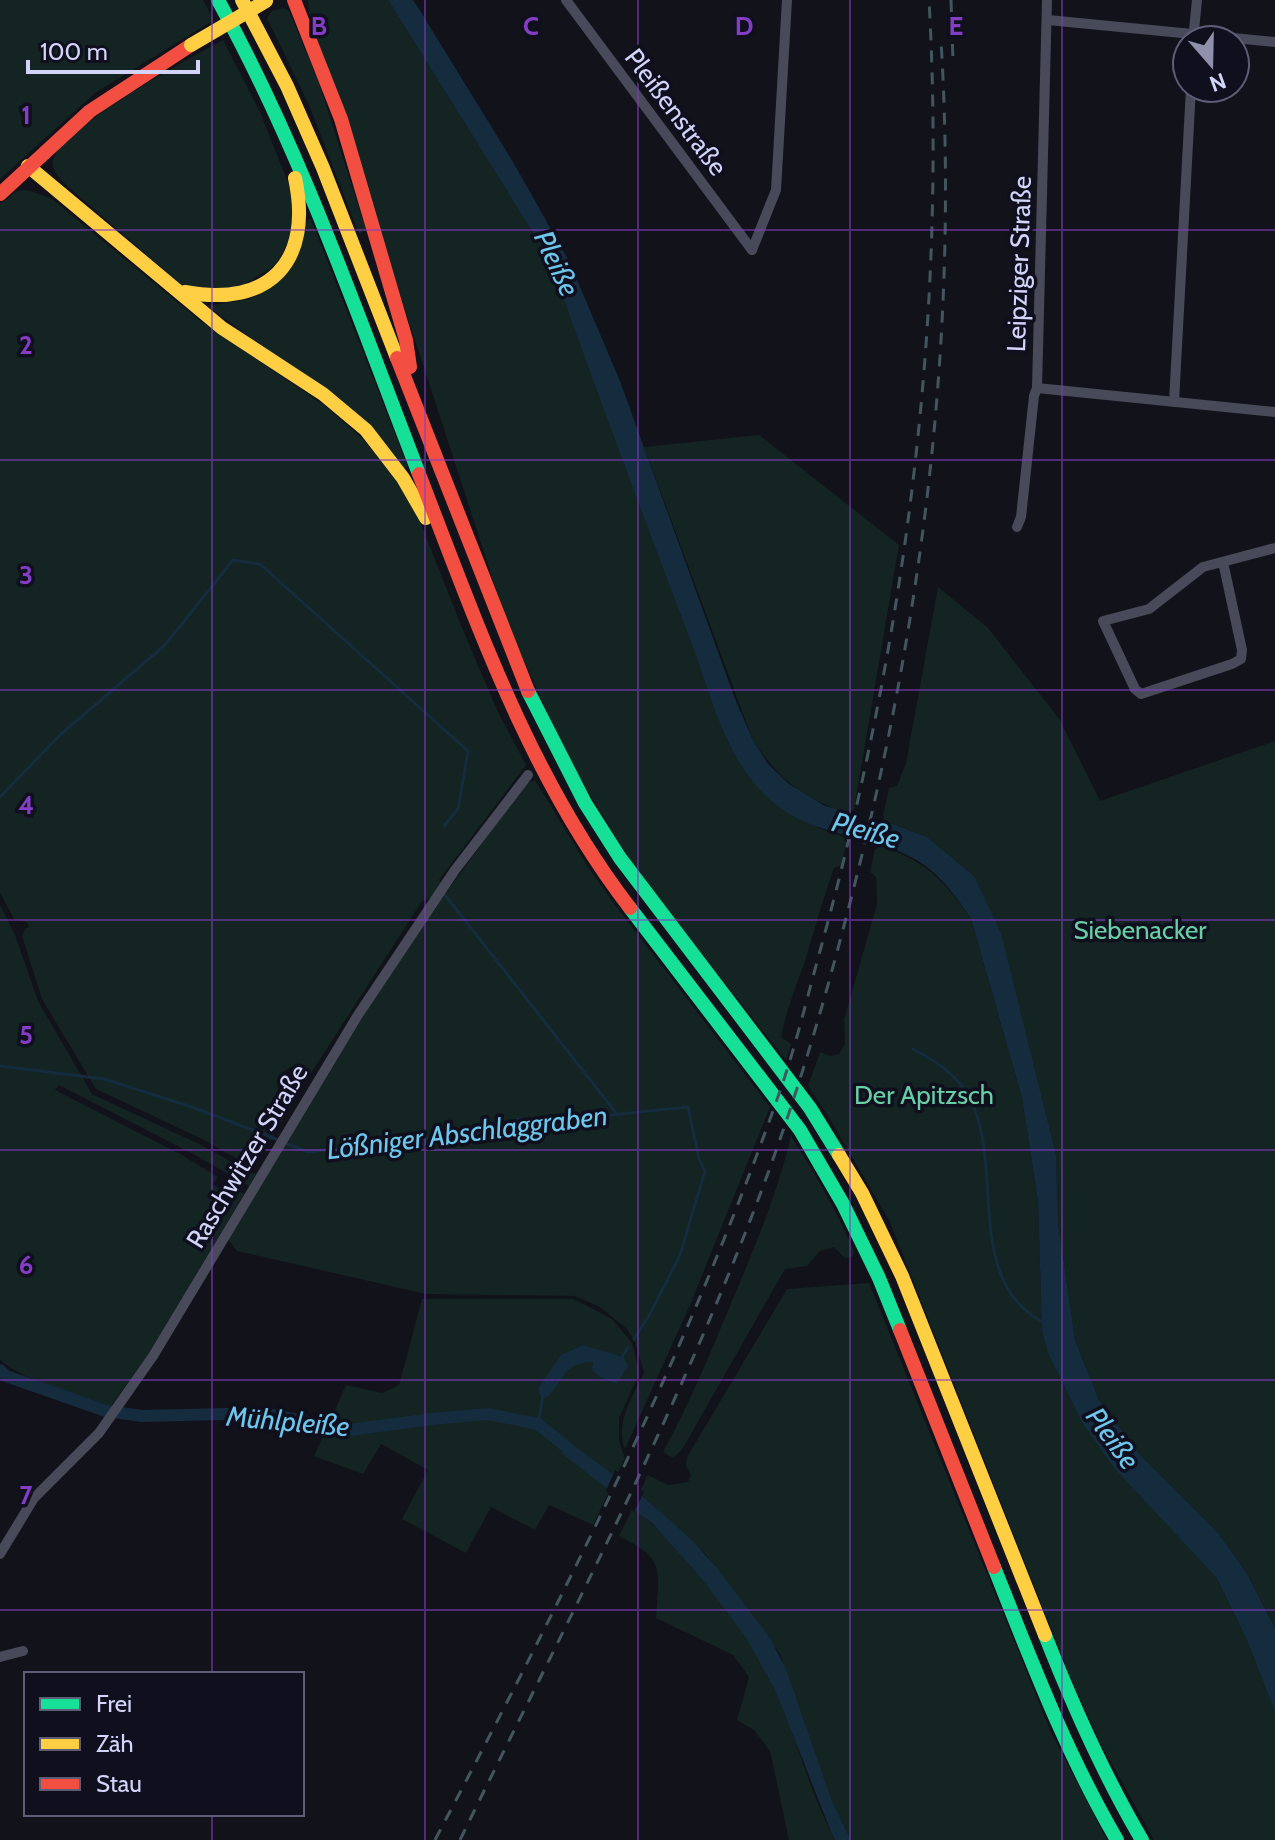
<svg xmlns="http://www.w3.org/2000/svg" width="1275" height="1840" font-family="Cabin,sans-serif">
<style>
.green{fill:#132422}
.water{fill:#152b3e}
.pier{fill:#12121a}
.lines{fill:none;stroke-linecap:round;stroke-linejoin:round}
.stream{stroke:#152b3e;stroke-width:3}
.canal{stroke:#152b3e;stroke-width:12}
.street{stroke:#484a5a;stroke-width:10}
.fast{stroke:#16e098;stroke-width:14}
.slow{stroke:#ffcf43;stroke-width:14}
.jam{stroke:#f24e42;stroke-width:14}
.rail{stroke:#42565e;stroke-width:3;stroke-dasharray:12 10;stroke-linecap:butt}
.slow-bridge{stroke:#ffcf43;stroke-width:14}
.grid{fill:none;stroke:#843dc5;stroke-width:2;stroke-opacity:0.55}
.labels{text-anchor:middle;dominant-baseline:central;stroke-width:7;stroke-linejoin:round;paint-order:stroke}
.street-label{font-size:26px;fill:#d2d4f9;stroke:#0f0f1e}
.park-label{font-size:26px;fill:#68cfa5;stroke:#0f0f1e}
.water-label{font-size:28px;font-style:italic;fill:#6dc6ec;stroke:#0f0f1e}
.grid-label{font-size:26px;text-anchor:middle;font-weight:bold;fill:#843dc5;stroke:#0f0f1e;stroke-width:7;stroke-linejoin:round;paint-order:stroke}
</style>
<rect width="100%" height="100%" fill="#12121a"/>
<!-- green -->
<g class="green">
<polygon points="0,0 203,0 214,20 95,93 0,179"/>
<path d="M 308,0 L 388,0 L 540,244 L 556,278 L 728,741 L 743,767 L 818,828 L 848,838 L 841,865 L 834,868 C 823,898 815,928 806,958 C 797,985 786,1010 781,1037 L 791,1044 L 786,1060 L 638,873 L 570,762 L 508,626 L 309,14 Z"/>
<polygon points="283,8 289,11 319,83 366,230 359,234 309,105 267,18 272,11"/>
<path d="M 223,40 L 260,112 L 291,190 L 292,235 L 277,264 L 245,284 L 226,289 L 185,288 L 67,186 C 60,178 51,171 53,160 C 58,130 193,56 223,40 Z"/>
<path d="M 28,190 L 52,199 L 199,320 L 324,405 L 364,440 L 400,485 L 419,519 L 463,630 L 497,710 L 526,765 L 439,880 L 442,883 L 430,899 L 422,901 L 308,1078 L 291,1067 C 281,1072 277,1078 278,1089 L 295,1100 L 254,1168 L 202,1139 L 96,1089 L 42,999 L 22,936 L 25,929 L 29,927 L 27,922 L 14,919 L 0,893 L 0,204 L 17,191 Z"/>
<polygon points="309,219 311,219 408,467 403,469 258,343 207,306 250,299"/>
<path d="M 759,435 L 899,545 L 853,815 C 805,800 778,780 752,738 L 644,447 Z"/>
<polygon points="938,587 988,628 1060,720 1100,801 1275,741 1275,1628 1246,1572 1219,1534 1140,1455 1099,1400 1075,1340 1058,1222 1056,1155 974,876 927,837 882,820 889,788 897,786 906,763"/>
<path d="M 535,780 L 588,867 L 616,906 L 770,1107 L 690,1305 L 625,1449 C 614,1423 634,1395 644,1372 L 635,1342 L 626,1328 L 600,1307 L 575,1296 L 426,1294 L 237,1251 L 228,1239 L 370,1005 L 420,929 L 525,784 Z"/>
<path d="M 876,845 C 922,858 945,880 971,919 L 1022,1098 L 1038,1202 L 1042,1332 L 1048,1353 L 1216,1577 L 1246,1638 L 1275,1712 L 1275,1840 L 1154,1840 L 1101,1744 L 1070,1676 L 889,1220 L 828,1116 L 808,1086 L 820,1052 L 831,1056 L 839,1054 L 845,1044 L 844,1020 L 877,904 L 876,877 L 870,872 Z"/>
<path d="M 0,905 L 15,935 L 38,1001 L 92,1094 L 199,1144 L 256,1175 L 249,1186 L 195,1155 L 59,1085 L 55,1090 L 182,1155 L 218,1177 L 213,1184 L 219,1188 L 210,1203 L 218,1209 L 232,1187 L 244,1194 L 149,1353 L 111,1406 C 74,1394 31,1384 0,1360 Z"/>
<path d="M 791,1136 C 815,1173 836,1210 854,1251 L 853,1257 L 845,1258 L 834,1247 L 820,1251 L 807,1266 L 785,1269 L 683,1448 L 673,1458 L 663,1452 C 690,1403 711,1351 733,1299 C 755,1246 778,1192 791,1136 Z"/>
<polygon points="869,1283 1051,1732 1107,1840 851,1840 832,1801 780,1654 704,1552 639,1493 648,1475 668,1485 688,1482 691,1475 686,1466 687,1457 787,1289"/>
<polygon points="422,1299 574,1299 612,1319 632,1343 638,1366 638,1376 619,1418 619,1441 625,1458 593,1525 549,1505 535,1530 491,1507 466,1553 402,1519 428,1470 381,1444 363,1474 314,1456 346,1385 382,1393 399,1385"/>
<path d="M 633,1507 C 688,1554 746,1624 776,1691 C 797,1740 810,1793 835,1840 L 789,1840 L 770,1751 L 754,1730 L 737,1720 L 749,1677 L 733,1655 L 656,1618 C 659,1569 666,1559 619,1536 Z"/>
</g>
<!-- water -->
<g class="water">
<path d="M 388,0 L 413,0 L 419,9 L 513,162 L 569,261 L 620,381 L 735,699 L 752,738 L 768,764 L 789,784 L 825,806 L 882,820 L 927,837 L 974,876 L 1001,933 L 1056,1155 L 1058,1222 L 1075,1340 L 1099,1400 L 1140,1455 L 1219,1534 L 1246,1572 L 1275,1628 L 1275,1712 L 1246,1638 L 1216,1577 L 1113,1467 L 1082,1422 L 1048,1353 L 1042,1332 L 1038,1202 L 1022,1098 L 971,919 C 956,896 938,871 913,858 C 861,830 807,840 760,790 C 723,750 710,692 691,642 C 645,521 600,400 556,278 L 540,244 Z"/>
<path d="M 583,1345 L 624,1357 L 628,1366 L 617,1384 L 600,1377 L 592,1370 L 593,1362 C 558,1362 565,1388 542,1400 L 538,1388 L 561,1355 Z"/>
<polygon points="569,1442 639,1493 693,1541 717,1568 770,1638 786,1669 832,1801 851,1840 835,1840 831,1832 776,1692 747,1639 702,1579 653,1524 561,1453 567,1449"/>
</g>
<!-- pier -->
<g class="pier">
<polygon points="852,810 884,816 877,849 844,841"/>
<polygon points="615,1470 644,1492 634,1512 606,1491"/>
</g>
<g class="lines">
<!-- stream -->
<g class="stream">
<polyline points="0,797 60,735 165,645 233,560 260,564 468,751 458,809 444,826"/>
<polyline points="445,895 617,1114"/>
<path d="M 913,1049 C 935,1061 955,1073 968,1095 C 1007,1163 961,1282 1045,1323"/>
<polyline points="0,1066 104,1079 192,1107 276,1139"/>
<polyline points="285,1143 308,1152 494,1130 518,1119 591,1117 688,1107 699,1159 705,1171 680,1255 650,1314 634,1339"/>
<polyline points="622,1357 628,1347"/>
<polyline points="538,1424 543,1396"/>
</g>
<!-- canal -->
<polyline class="canal" points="0,1370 6,1376 106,1411 142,1416 262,1413 349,1430 432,1419 488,1414 538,1424 580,1458"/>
<!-- street -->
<g class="street">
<polyline points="566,0 752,250"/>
<polyline points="1048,20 1275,42"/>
<polyline points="1193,40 1197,0"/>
<polyline points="752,250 776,190 787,0"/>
<polyline points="1037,388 1275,412"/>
<polyline points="1174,402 1191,88"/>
<polyline points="1017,527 1021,517 1034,396 1037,388 1047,0"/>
<polyline points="1223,562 1242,650 1241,659 1232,664 1141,694 1135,689 1103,621 1149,609 1203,567 1275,548"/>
<polyline points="0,1554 34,1498 99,1433 153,1356 358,1015 455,870 528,775"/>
<polyline points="0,1657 23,1651"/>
</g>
<!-- fast -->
<g class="fast">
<path d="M 218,0 C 301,150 357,314 419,474"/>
<polyline points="528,691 585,803 620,858 810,1108 839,1155"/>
<polyline points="630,908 800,1130 843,1204 879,1278 900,1330"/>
<path d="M 994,1567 C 1031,1660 1066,1753 1117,1840"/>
<path d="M 1045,1635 C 1073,1706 1103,1774 1142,1840"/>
</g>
<!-- slow -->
<g class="slow">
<polyline points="242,0 287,86 323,168 397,358"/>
<polyline points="28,166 222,328 323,394 366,430 403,478 426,518"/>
<path d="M 185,292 C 270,308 313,261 295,178"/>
<polyline points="839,1155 862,1193 902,1276 1045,1635"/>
</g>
<!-- jam -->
<g class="jam">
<polyline points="294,0 341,119 406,340 410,367"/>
<polyline points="0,194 90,111 191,45"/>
<polyline points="397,358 528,691"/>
<path d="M 419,474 C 477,624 531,780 630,908"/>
<polyline points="900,1330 994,1567"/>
</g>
<!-- rail -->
<g class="rail">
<polyline points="951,0 953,60"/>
<path d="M 435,1840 C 563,1597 689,1351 780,1091 C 796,1045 807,998 820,951 C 905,643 947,320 929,0"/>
<path d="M 460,1840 C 561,1633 670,1428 753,1213 C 791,1115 821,1015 847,914 C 922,629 959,336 941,41"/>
</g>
<!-- slow-bridge -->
<polyline class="slow-bridge" points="191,45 266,1"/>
</g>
<!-- grid -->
<path class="grid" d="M 212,0 L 212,1674M 425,0 L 425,1840M 638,0 L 638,1840M 850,0 L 850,1840M 1062,0 L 1062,1840M 0,230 L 1275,230M 0,460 L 1275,460M 0,690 L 1275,690M 0,920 L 1275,920M 0,1150 L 1275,1150M 0,1380 L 1275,1380M 0,1610 L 1275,1610M 212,1814 L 212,1840"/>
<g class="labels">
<!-- street labels -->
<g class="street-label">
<text transform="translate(676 112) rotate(53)">Pleißenstraße</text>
<text transform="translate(1019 264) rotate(-88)">Leipziger Straße</text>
<text transform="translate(247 1156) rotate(-59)">Raschwitzer Straße</text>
</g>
<!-- park labels -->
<g class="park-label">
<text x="1140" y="930">Siebenacker</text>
<text x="924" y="1095">Der Apitzsch</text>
</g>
<!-- water labels -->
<g class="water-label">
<text transform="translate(557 263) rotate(65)">Pleiße</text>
<text transform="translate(866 830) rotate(16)">Pleiße</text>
<text transform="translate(467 1132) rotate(-7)">Lößniger Abschlaggraben</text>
<text transform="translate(288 1421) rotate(5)">Mühlpleiße</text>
<text transform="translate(1113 1438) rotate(54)">Pleiße</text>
</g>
</g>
<g class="grid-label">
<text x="319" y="35">B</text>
<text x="531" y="35">C</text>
<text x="744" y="35">D</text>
<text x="956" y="35">E</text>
<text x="26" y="124">1</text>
<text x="26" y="354">2</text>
<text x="26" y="584">3</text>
<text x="26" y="814">4</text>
<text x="26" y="1044">5</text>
<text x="26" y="1274">6</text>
<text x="26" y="1504">7</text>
</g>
<!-- legend -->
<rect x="24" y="1672" width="280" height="144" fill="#0f0f1e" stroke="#5d5e76" stroke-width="2"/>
<rect x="40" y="1698" width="40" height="12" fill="#16e098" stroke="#5d5e76" stroke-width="2"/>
<text x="96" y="1712" font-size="24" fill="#d2d4f9">Frei</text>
<rect x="40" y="1738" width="40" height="12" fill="#ffcf43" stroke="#5d5e76" stroke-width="2"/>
<text x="96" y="1752" font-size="24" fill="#d2d4f9">Zäh</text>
<rect x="40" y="1778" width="40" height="12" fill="#f24e42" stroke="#5d5e76" stroke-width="2"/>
<text x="96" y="1792" font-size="24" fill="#d2d4f9">Stau</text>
<!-- north arrow -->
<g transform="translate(1211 64) rotate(160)"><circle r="38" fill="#0f0f1e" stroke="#5d5e76" stroke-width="2"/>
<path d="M0-6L14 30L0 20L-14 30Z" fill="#8f90ab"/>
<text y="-12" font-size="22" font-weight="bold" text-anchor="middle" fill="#d2d4f9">N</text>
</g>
<!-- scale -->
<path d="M28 60v12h170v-12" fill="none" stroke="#d2d4f9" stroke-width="4"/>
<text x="40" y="60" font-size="24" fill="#d2d4f9" stroke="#0f0f1e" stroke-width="6" paint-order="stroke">100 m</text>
</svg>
